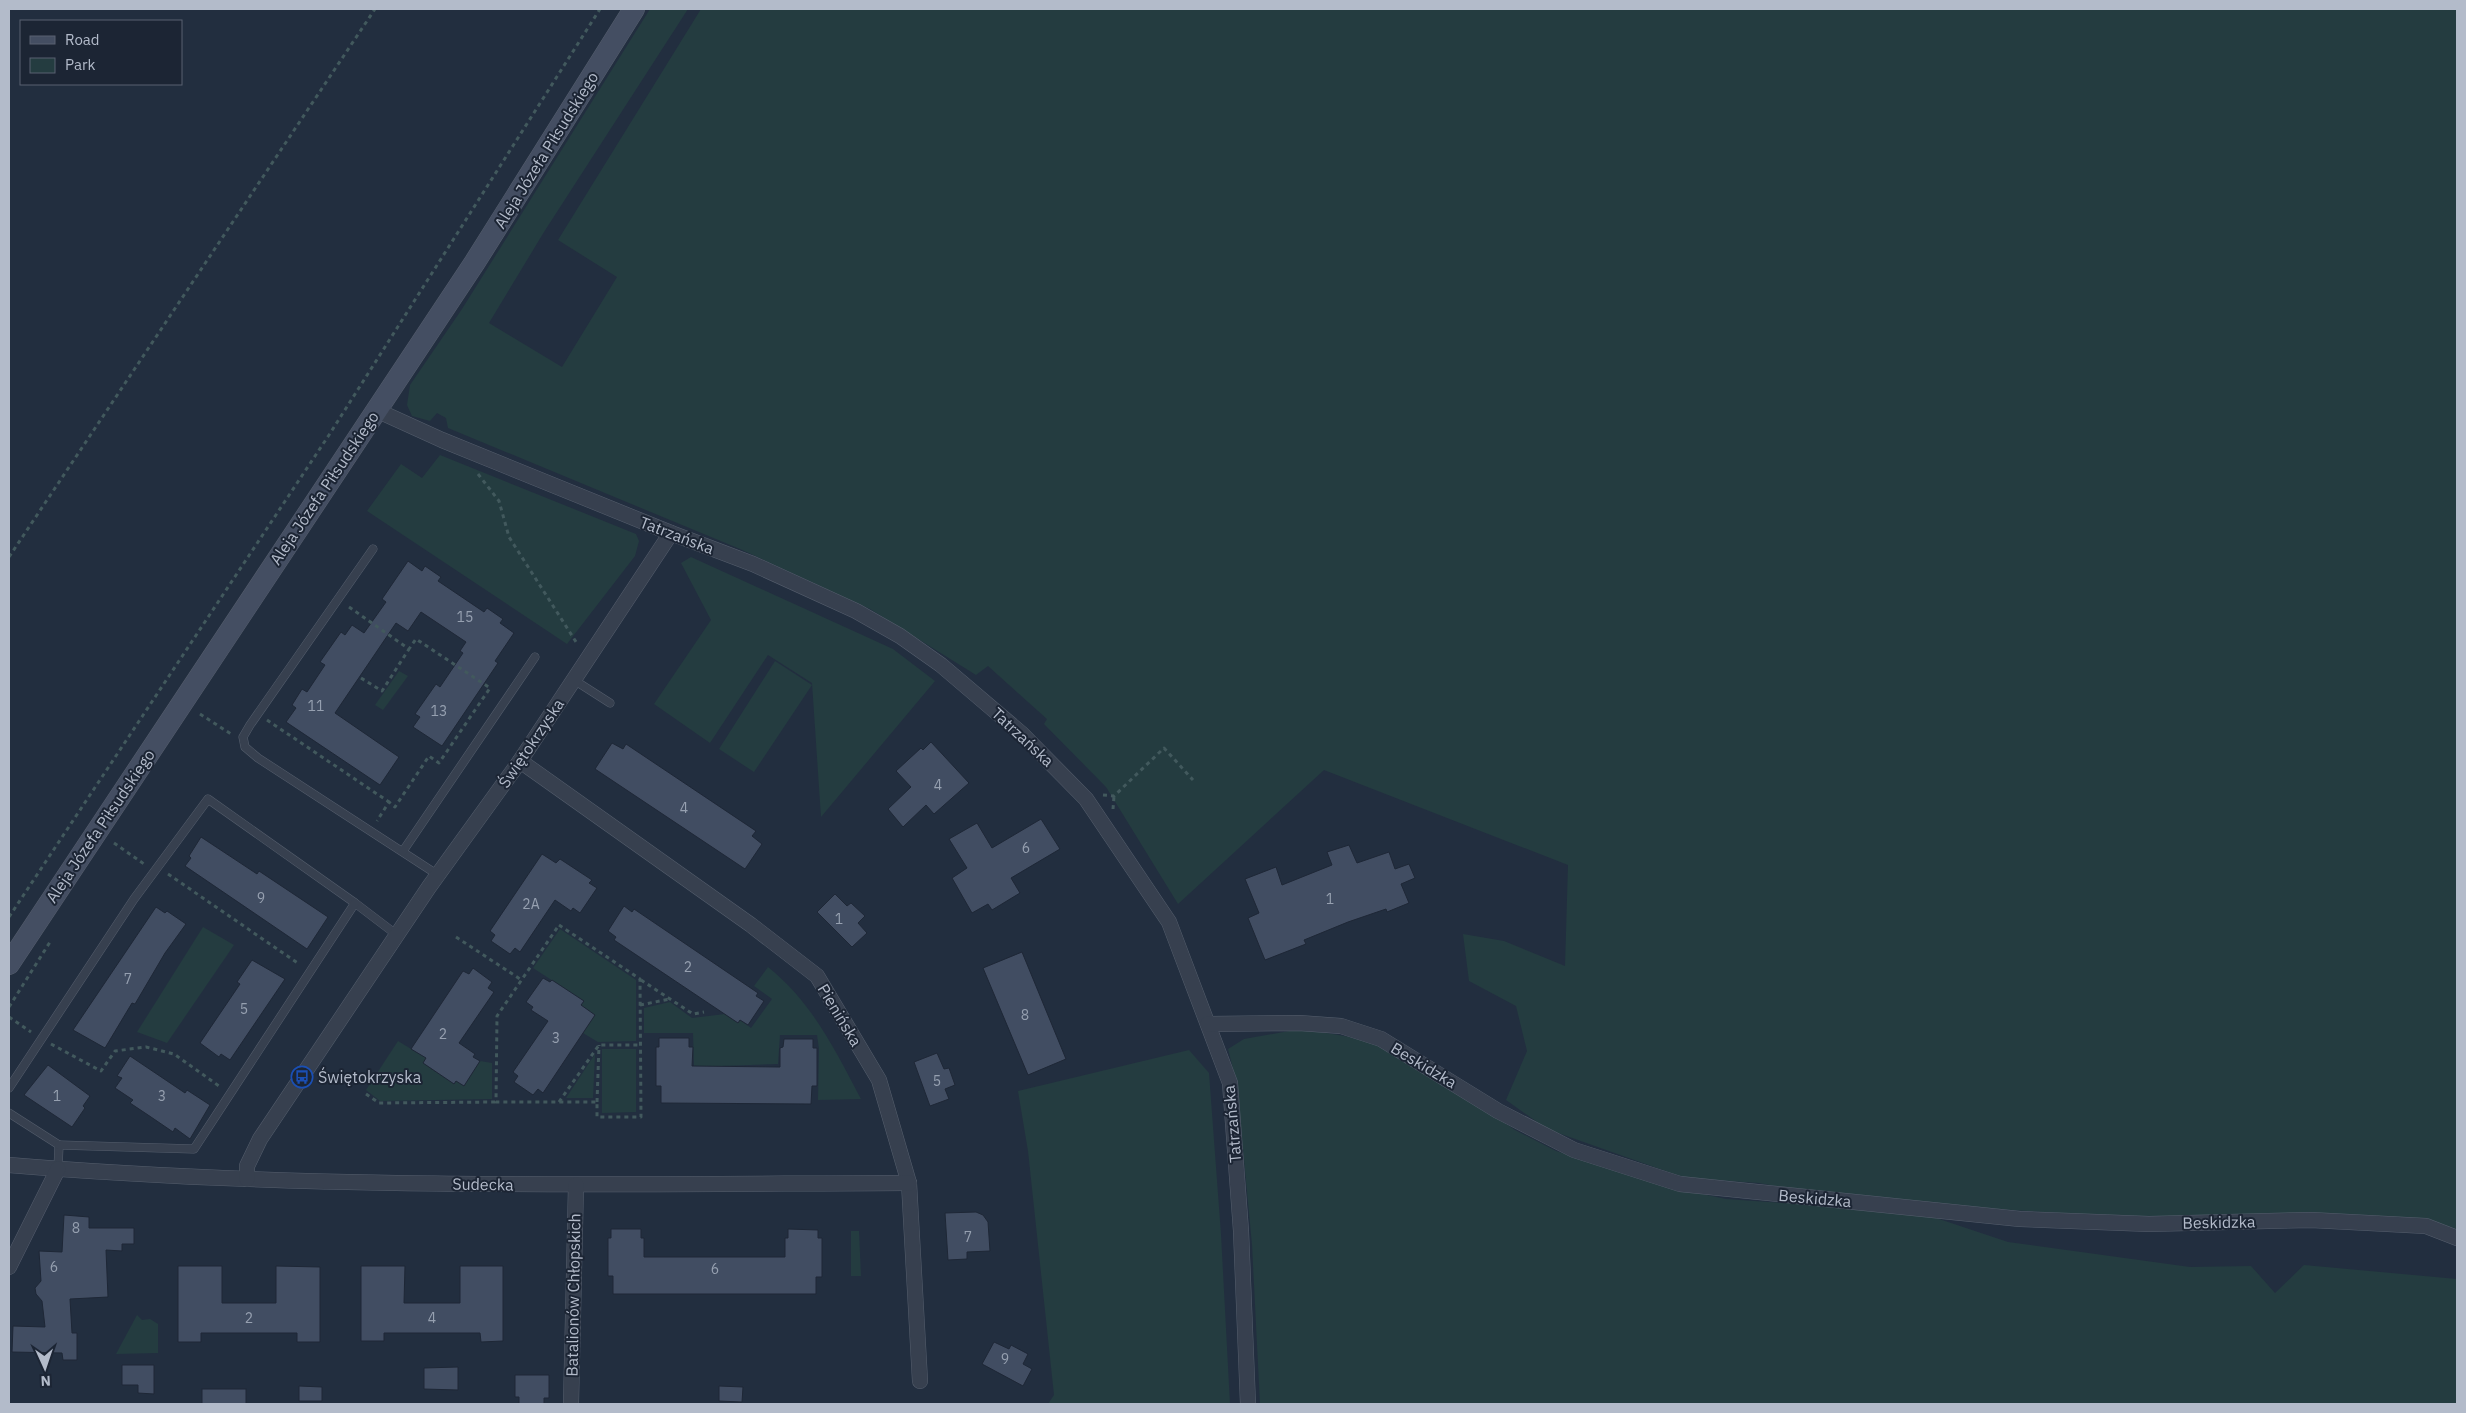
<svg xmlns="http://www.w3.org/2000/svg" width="2466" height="1413" font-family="'IBM Plex Sans',sans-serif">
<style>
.green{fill:#243c40}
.building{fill:#414d62;stroke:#1e2736}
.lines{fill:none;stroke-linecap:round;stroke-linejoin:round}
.service-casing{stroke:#555e6d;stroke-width:9}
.minor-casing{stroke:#555e6d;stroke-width:16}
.secondary-casing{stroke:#555e6d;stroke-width:22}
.path{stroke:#42595d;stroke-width:3;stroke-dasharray:4 4;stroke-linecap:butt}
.service{stroke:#37404f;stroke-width:8}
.minor{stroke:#37404f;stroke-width:15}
.secondary{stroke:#444e62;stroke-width:21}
.labels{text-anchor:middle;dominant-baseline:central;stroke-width:4;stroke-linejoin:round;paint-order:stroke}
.number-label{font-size:14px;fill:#96a0b0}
.street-label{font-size:16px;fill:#b3bbca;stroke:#1c2534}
.poi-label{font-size:16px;fill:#b3bbca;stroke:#1c2534;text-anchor:start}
</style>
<rect width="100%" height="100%" fill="#222e3f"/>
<!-- green -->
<g class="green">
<polygon points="650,9 688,9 544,232 489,323 562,367 617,277 558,240 701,9 2457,9 2457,1229 2429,1221 2136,1218 1997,1209 1785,1188 1759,1183 1685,1178 1547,1129 1506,1100 1527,1051 1516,1006 1469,981 1463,934 1504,941 1565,966 1568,865 1324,770 1178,904 1106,787 1044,724 1047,719 988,666 976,675 870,609 740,549 448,428 446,418 437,413 430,421 412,416 407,405 410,385 462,309"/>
<polygon points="440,455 636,534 639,541 635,556 567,644 367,511 401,464 422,478"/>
<polygon points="691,557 893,649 935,681 821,817 812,683 768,655 710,743 654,704 711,620 681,563"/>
<polygon points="775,661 812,685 754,772 719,749"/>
<polygon points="399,671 408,676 383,710 375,705"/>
<polygon points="203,927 234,945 167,1043 137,1032"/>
<polygon points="560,929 636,980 636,1041 598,1042 583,1033 595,1015 581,1005 584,1001 533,968"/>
<path d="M 768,967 C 812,1002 835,1050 861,1099 L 818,1100 L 819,1049 L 817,1035 L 780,1035 L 778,1064 L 694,1067 L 693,1033 L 644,1033 L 644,1008 L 670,1002 L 692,1018 L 725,1014 L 738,1023 L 740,1020 L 751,1028 L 772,999 L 754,986 Z"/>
<polygon points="1289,1031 1315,1031 1367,1040 1407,1056 1515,1130 1556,1151 1683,1190 1726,1199 1873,1209 1936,1218 2008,1242 2190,1267 2251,1266 2275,1293 2304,1265 2457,1279 2457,1404 1260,1404 1252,1245 1237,1085 1228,1049 1244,1039"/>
<polygon points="398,1041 426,1058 423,1063 454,1084 456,1081 464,1086 480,1061 492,1063 492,1099 380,1101 366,1090"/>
<polygon points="602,1049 636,1049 636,1112 602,1113"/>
<polygon points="1189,1050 1209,1073 1221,1234 1230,1404 1048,1404 1054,1395 1028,1151 1018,1091"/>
<polygon points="595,1054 593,1098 566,1098"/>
<polygon points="851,1231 859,1231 861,1276 851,1276"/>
<polygon points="137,1315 142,1320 150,1319 158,1324 158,1353 116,1354"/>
</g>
<!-- building -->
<g class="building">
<polygon points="408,561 422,571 425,566 441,577 438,581 484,612 487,608 503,619 500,623 514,633 495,661 498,663 442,746 413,727 420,717 415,714 436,684 440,687 463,653 460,651 466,642 421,612 408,631 396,623 335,713 399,757 380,785 286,722 296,708 292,705 302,689 307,692 325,665 320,662 341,632 345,635 352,625 364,633 386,602 382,599"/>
<polygon points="931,742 969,783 934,814 926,805 903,827 888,809 911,787 896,771 921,748 923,750"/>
<polygon points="612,743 623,749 626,744 756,831 752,836 762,844 745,869 595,769"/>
<polygon points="1041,819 1060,849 1011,878 1020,893 992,910 988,904 972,913 952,878 967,868 949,839 977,823 992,848"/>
<polygon points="201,837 257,874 259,871 328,917 307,949 185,866 191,858 189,856"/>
<polygon points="1349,845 1357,863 1389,852 1395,869 1409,864 1415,878 1401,884 1409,903 1387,912 1386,909 1348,922 1304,940 1306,944 1265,960 1248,918 1259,913 1245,879 1276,867 1282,885 1332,865 1327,852"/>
<polygon points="542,854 556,863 560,859 592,880 589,883 597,888 580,913 573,908 571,911 555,900 520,952 515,948 510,954 491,941 495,935 490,931"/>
<polygon points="835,894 847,906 851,903 865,916 858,923 867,933 852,947 817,912"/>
<polygon points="624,906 632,912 634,909 758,993 756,996 764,1001 748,1025 740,1020 738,1023 614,940 616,937 608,931"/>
<polygon points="156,907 165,913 167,911 186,924 165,953 135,1004 132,1003 105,1048 73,1030"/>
<polygon points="1022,952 1066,1059 1028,1075 983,968"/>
<polygon points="252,960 285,979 230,1060 221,1054 219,1057 200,1043 240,984 237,982"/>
<polygon points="473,968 492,982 488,988 494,992 459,1043 475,1054 473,1057 480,1061 464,1086 456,1081 454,1084 423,1063 426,1058 411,1049 463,971 469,974"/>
<polygon points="543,978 550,982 552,980 584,1001 581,1005 595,1015 543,1093 538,1089 533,1095 514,1082 518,1076 513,1072 548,1021 531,1010 533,1007 526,1002"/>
<polygon points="659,1038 689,1038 689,1047 693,1047 692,1066 780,1067 780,1048 783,1047 784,1039 813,1039 813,1048 817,1048 817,1086 812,1086 811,1104 661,1103 661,1086 656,1086 656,1047 659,1047"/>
<polygon points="937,1053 944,1069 949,1068 955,1085 945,1089 949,1099 930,1106 914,1062"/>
<polygon points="130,1056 185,1093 187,1090 210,1105 190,1139 175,1128 173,1132 151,1117 130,1103 133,1100 115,1088 122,1078 117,1076"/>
<polygon points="48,1065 90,1096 83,1106 85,1108 72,1127 24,1095"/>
<polygon points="976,1212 983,1215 988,1222 990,1251 967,1252 967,1259 948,1260 945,1213"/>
<polygon points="64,1215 89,1217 89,1228 134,1228 134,1244 122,1244 122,1251 106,1250 108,1297 70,1299 72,1333 77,1333 77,1360 63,1360 62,1353 12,1352 13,1326 45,1327 42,1301 36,1294 35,1288 41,1281 39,1251 62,1252"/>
<polygon points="611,1229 641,1229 641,1238 644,1238 644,1257 785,1257 785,1238 788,1238 788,1229 818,1230 818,1238 822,1238 822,1277 816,1277 816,1294 613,1294 613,1276 608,1276 608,1238 611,1238"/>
<polygon points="178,1266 222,1266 222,1303 276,1303 276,1266 320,1267 320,1342 297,1342 297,1333 201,1333 201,1342 178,1342"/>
<polygon points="361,1266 405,1266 404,1303 460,1303 460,1266 503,1266 503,1341 481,1342 480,1333 384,1333 384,1341 361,1341"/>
<polygon points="994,1342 1009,1349 1011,1345 1028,1354 1023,1364 1032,1369 1023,1386 982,1364"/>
<polygon points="122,1365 154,1365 154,1394 138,1393 138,1385 122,1385"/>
<polygon points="458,1367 458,1390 424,1389 424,1368"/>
<polygon points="515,1375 549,1375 549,1398 544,1398 544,1404 519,1404 519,1397 515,1397"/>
<polygon points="299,1386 322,1387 322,1401 299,1401"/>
<polygon points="719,1386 743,1387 742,1402 719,1401"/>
<rect x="202" y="1389" width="44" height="15"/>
</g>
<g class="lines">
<!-- service casing -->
<g class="service-casing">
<g id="service">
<polyline points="373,549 250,725 243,737 245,747 258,758 438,875"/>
<polyline points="574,680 610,703"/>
<polyline points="403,851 535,657"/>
<polyline points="9,1088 134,899 208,799 355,903 397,935"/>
<polyline points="9,1113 59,1145 58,1169"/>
<polyline points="59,1145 194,1149 355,903"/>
</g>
</g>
<!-- minor casing -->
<g class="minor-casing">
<g id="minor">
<polyline points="376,410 442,440 671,533 753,564 856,611 900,636 941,665 1022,734 1086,799 1169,922 1230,1083 1241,1231 1248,1404"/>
<polyline points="520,761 751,925 817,976 879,1080 909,1183 920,1381"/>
<polyline points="1208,1024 1299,1023 1341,1026 1381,1039 1498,1111 1574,1150 1680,1184 2020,1219 2149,1224 2311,1220 2426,1226 2457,1238"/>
<path d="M 9,1165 C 308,1190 609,1184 909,1183"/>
<polyline points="247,1179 247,1166 260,1139 429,887 520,761 671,533"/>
<polyline points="9,1267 58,1169"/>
<polyline points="571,1404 576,1185"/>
</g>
</g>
<!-- secondary casing -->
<g class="secondary-casing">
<polyline id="secondary" points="9,964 475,262 634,9"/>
</g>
<!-- path -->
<g class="path">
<polyline points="478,474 499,501 509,537 578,645"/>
<polyline points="9,557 375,9"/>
<polyline points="349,607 409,649 416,639 490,688 439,763 429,756 395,807 389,802 377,821"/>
<polyline points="361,678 382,691 409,649"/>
<polyline points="200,714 231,734"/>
<polyline points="267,720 389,802"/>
<polyline points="1103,795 1114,796 1164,748 1193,780"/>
<polyline points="1113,809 1114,796"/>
<polyline points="114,843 144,864"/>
<polyline points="168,874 299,964"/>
<polyline points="9,917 329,435 600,9"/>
<polygon points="559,925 640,979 641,1117 597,1117 597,1102 496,1102 497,1016"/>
<polyline points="456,937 520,979"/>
<polyline points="641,980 693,1014 704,1012"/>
<polyline points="640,1005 670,999"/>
<polyline points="9,1007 50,942"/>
<polyline points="9,1017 31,1032"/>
<polyline points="51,1044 101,1071 115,1051 146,1047 174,1054 219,1086"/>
<polyline points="366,1094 379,1103 496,1102"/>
<polyline points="559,1102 599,1045 640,1045"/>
<polyline points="597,1102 599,1045"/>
</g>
<!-- service -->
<use href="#service" class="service"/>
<!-- minor -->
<use href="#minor" class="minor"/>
<!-- secondary -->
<use href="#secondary" class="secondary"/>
</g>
<!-- icons -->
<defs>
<g id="bus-ring" transform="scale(1.125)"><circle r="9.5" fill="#1c2534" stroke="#1a4fb4" stroke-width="1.5"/><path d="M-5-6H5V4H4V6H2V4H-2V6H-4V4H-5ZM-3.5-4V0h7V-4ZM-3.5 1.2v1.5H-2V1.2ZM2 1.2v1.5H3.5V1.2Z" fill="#1a4fb4"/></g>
</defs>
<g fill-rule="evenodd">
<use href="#bus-ring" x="302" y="1077"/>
</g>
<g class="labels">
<!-- number labels -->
<g class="number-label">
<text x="465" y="617">15</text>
<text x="316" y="706">11</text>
<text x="439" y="711">13</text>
<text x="938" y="785">4</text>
<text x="684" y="808">4</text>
<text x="1026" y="848">6</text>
<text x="261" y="898">9</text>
<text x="1330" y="899">1</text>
<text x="531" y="904">2A</text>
<text x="839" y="919">1</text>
<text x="688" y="967">2</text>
<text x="128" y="979">7</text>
<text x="244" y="1009">5</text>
<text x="1025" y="1015">8</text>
<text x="443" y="1034">2</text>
<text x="556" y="1038">3</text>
<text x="937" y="1081">5</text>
<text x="57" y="1096">1</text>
<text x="162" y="1096">3</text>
<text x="76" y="1228">8</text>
<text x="968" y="1237">7</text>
<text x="54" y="1267">6</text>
<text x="715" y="1269">6</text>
<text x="249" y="1318">2</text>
<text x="432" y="1318">4</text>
<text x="1005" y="1359">9</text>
</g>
<!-- street labels -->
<g class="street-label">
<text transform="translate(546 150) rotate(-58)">Aleja Józefa Piłsudskiego</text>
<text transform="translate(324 488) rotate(-56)">Aleja Józefa Piłsudskiego</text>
<text transform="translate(677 535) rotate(21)">Tatrzańska</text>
<text transform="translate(1023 737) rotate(43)">Tatrzańska</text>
<text transform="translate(531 743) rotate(-56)">Świętokrzyska</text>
<text transform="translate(100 826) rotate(-56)">Aleja Józefa Piłsudskiego</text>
<text transform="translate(840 1015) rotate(59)">Pienińska</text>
<text transform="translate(1424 1065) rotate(31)">Beskidzka</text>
<text transform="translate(1232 1124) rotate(-95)">Tatrzańska</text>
<text transform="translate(483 1184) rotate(1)">Sudecka</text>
<text transform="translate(1815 1198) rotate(5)">Beskidzka</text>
<text transform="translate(2219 1222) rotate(-1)">Beskidzka</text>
<text transform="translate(573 1295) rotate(-89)">Batalionów Chłopskich</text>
</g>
<!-- poi labels -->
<g class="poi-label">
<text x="318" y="1077">Świętokrzyska</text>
</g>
</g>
<!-- border -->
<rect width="2466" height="1413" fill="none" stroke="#b3bbca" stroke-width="20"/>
<!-- legend -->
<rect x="20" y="20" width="162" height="65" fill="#1c2534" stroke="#586170"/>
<rect x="30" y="36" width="25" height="8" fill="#444e62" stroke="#586170"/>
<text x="65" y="45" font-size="15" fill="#b3bbca">Road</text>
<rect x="30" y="58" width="25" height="15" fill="#243c40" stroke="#586170"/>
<text x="65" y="70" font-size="15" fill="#b3bbca">Park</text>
<!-- north arrow -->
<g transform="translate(45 1368) rotate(177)" stroke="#1c2534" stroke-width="4" paint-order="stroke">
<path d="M0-4L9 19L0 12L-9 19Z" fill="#b3bbca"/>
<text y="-8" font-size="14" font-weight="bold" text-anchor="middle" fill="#b3bbca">N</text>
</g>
</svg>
